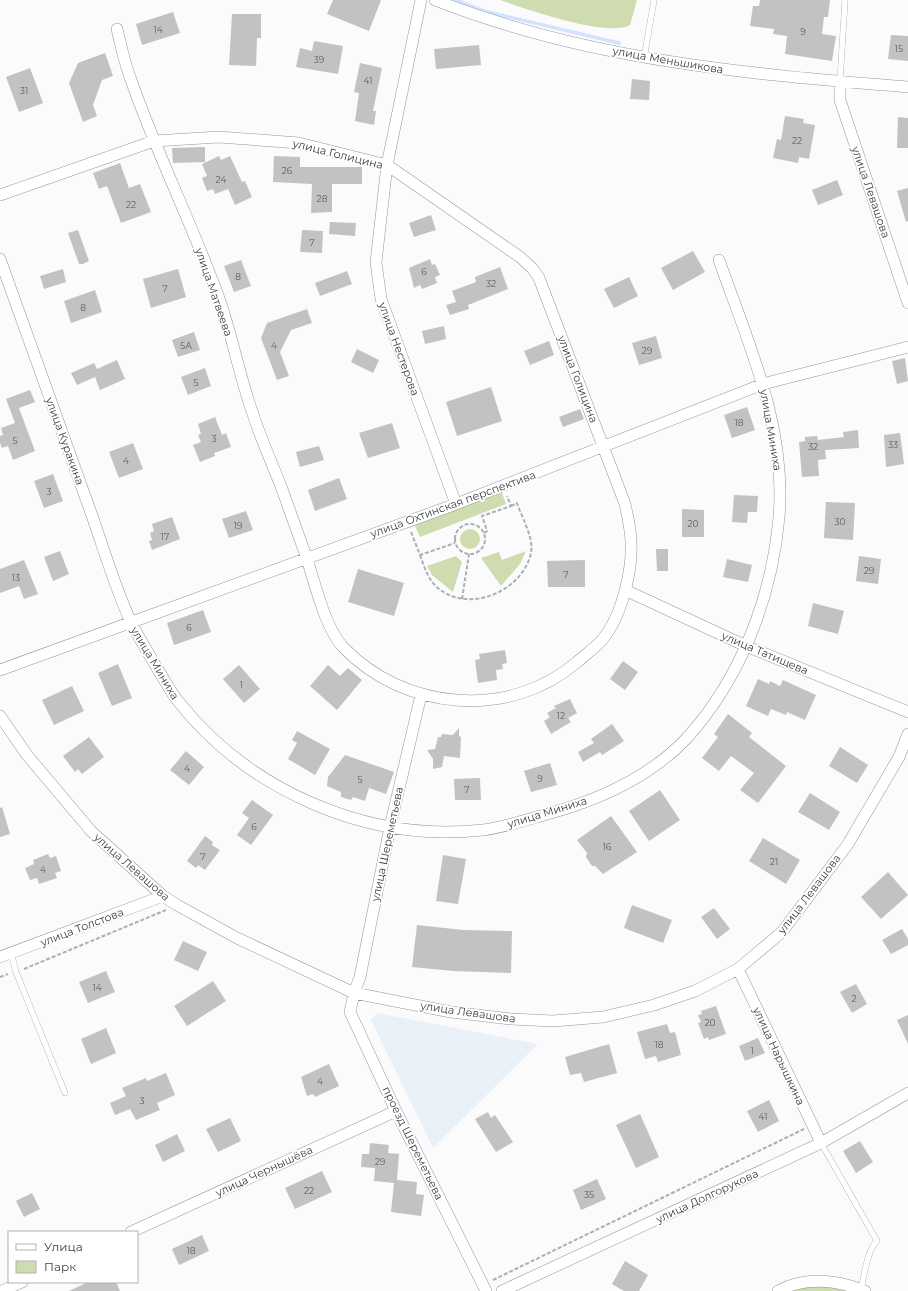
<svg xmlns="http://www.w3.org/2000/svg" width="908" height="1291" viewBox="0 0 908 1291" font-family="Montserrat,sans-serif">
  <rect width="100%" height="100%" fill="#fbfbfd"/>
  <!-- built -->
  <path fill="#eaf0f7" d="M378,1013L538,1044L433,1148L371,1020Z"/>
  <!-- green -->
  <path fill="#cedcaf" d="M500,0H637L630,25C607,38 526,9 500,0Z
    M499,490L502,493L506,504L420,537L415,526L417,520Z
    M460 539a10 10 0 1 1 20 0a10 10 0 1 1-20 0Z
    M526,551L520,564L501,586L481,558L499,552L502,560Z
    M456,556L462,562L453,592L432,575L427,566Z
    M805,1287H834L852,1291H792Z"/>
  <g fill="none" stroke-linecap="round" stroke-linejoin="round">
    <!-- stream -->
    <path stroke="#d1e3fe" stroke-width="3.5" d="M456,0L484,11L619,43"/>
  </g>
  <!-- building -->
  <path fill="#c3c1c2" d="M333,0H381L369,31L327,14Z
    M760,0H830L828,17H824L822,34L836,36L832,61L785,54L787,36L773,34L774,29L750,26L753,6H759Z
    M173,12L180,33L142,45L136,24Z
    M232,14H261V38H257L256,66L229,65Z
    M891,35L908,36V61L888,59Z
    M314,41L343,46L338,74L296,67L300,48L312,51Z
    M479,45L481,65L436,69L434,49Z
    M105,53L113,76L102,80L93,105L97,116L83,122L69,83L78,63Z
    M360,63L382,68L373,111H376L374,125L355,121L359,93L354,92Z
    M30,68L43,103L19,112L6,77Z
    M632,79L650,81L649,100L630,99Z
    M785,116L804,119L803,123L815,125L809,159L799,157L798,163L773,158L777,139L781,140Z
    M898,117L908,118V148H897Z
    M205,147V162L173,163L172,148Z
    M219,156L221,160L230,156L242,182L245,181L252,197L235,205L228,189L215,194L213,189L207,191L202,178L207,176L202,164Z
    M274,156L300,157V167H362V184H332V212L311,213L312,184L273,182Z
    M120,163L129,188L140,184L151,212L121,223L107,186L99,189L93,173Z
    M837,180L843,195L818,205L812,190Z
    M908,188V221L906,222L897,191Z
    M431,215L436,230L414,237L409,223Z
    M330,222L356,223L355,236L329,234Z
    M78,230L89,261L83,264H79L68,233Z
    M302,230L323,231L322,253L300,252Z
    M693,251L705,272L673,290L661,268Z
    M430,259L432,265L435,264L440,275L435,277L437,283L422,289L420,285L414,288L409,268Z
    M241,260L251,286L234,292L224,266Z
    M500,267L508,289L468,305L469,309L450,315L446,305L456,302L452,291L476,282L475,277Z
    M63,269L66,282L44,289L40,276Z
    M178,269L186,297L151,308L143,279Z
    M347,271L352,284L320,296L315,283Z
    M629,277L638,296L614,308L604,289Z
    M95,290L102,312L71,323L64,301Z
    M307,309L312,323L291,330L280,352L289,376L277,380L261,338L267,323Z
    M444,326L446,339L425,344L422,331Z
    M194,332L200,350L178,357L172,340Z
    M656,336L662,358L639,365L632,343Z
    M549,341L554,355L530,365L524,351Z
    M357,349L379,360L373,373L351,362Z
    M905,358L908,381L897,384L892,361Z
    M117,360L125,379L100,390L95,377L77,385L71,373L94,363L97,369Z
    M205,368L211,386L188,395L181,377Z
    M491,387L502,421L457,436L446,402Z
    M30,390L35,402L19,408L35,451L13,460L8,446L2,448L0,443V436L3,435L1,428L15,423L6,399Z
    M747,407L755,430L732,438L724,415Z
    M580,409L584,419L563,427L559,417Z
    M215,417L222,435L226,433L231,447L214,453L215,456L200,462L193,445L201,442L198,435L201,434L198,424Z
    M392,423L400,448L368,458L359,433Z
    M858,430L859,448L825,450L826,459L818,460L819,476L802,477L799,442L805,441V437L817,436L818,440L844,437L843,432Z
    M900,433L904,464L886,467L884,435Z
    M133,443L143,469L119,478L109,452Z
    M319,446L324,460L300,467L296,452Z
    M53,474L63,501L44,508L34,481Z
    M339,478L347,499L315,511L308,490Z
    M734,495L758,496L757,512H748L747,523L732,522Z
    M826,502L855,503L853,540L824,538Z
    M682,509L704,510V537H682Z
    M246,511L253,530L229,538L222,519Z
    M172,517L180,539L152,550L149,541L152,540L150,533L154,531L152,524Z
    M656,549H668V571H657Z
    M60,551L69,574L53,581L44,557Z
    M859,556L881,559L878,584L856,581Z
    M727,559L752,565L748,582L723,577Z
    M24,560L38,594L24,599L19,586L0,593V569Z
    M585,560V587H548L547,561Z
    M358,569L404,583L394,616L348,602Z
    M813,603L844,611L838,634L808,626Z
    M203,610L211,632L174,645L167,623Z
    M505,650L507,663L502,664L503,669L496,670L497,680L478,683L475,660L480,659L479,654Z
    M623,661L638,672L625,690L610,679Z
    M118,664L132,698L112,706L98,673Z
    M239,665L260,689L244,703L223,679Z
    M328,665L340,676L348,668L362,680L337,710L310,686Z
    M758,679L769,684L770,681L780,686L783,680L816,695L805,720L787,712L786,715L771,709L768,716L746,706Z
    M72,686L84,711L54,725L42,700Z
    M570,699L577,713L568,718L571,722L551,734L544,721L550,717L547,713L556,708L554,706Z
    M728,714L752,733L749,737L786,766L758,803L740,790L754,773L731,756L719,771L702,758L718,737L714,734Z
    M612,724L624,741L602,755L600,752L583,762L578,752L594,743L591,739Z
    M459,728V736L461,737L460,758L444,756L442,767L433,769V759L427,750L435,749L438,737H441L442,734L453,735Z
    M297,731L330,749L315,775L288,759L297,743L292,740Z
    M89,737L104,757L82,774L78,769L75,772L63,756Z
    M840,747L868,765L857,783L829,766Z
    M186,751L204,767L189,785L170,770Z
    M345,755L394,772L386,794L369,788L365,801L353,797L351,800L341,797V792L327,786L328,777Z
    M550,763L557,785L531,792L524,771Z
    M480,778L481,800H455L454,779Z
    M660,790L680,820L649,841L629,811Z
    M810,793L840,812L829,830L798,812Z
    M252,800L273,815L251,845L237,835L249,818L242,813Z
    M2,807L10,834L0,837V808Z
    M611,816L637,852L603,874L595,866H592L586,857L587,853L577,840Z
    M205,836L213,842L212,845L220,850L205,870L198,865L196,868L187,861Z
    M763,838L800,860L786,884L749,861Z
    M48,854L50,858L56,856L61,871L55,873L57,878L39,884L37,878L30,880L25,868L34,864L33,860Z
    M443,855L466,859L458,904L436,901Z
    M888,872L908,895L881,919L861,897Z
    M632,905L672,920L663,943L624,928Z
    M714,908L730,929L717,939L701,917Z
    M417,925L463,930L512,931L511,973L453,971L412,967Z
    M902,929L908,939V945L891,954L882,940Z
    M183,941L207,952L198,971L174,960Z
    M106,971L115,992L88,1003L79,982Z
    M213,981L226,1001L187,1026L174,1006Z
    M856,984L867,1004L852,1013L840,992Z
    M716,1006L726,1034L709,1040L708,1037L704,1039L698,1023L701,1022L698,1015L702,1014L701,1011Z
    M908,1015V1044L897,1020Z
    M667,1024L670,1033L675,1032L681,1055L658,1062L656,1056L645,1059L637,1032Z
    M106,1028L116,1053L91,1064L81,1039Z
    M758,1038L765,1053L745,1061L739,1046Z
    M609,1044L617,1073L584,1082L581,1073L570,1075L565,1057Z
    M329,1064L339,1086L315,1097L313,1094L307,1096L301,1077Z
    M166,1073L175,1095L157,1103L160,1110L136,1120L130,1109L115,1115L110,1103L126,1096L122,1088L146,1078L147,1081Z
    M769,1100L779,1121L758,1132L747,1111Z
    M488,1112L491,1118L495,1115L513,1142L496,1152L475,1119Z
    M640,1114L659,1157L636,1168L616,1125Z
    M230,1118L241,1141L218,1152L206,1129Z
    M177,1134L185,1151L163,1162L155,1145Z
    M860,1141L873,1162L856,1173L843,1151Z
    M370,1143L389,1145L388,1153L399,1154L397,1180L417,1182L416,1194L424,1195L421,1216L391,1212L394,1183L374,1181L375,1168L361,1167L362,1154H369Z
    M322,1171L332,1192L295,1209L285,1188Z
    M597,1179L606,1199L581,1210L573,1190Z
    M32,1193L40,1209L24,1217L16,1201Z
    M202,1235L209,1251L179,1265L172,1249Z
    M625,1261L648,1275L639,1291H624L612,1284Z
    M88,1282H116L120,1291H69Z"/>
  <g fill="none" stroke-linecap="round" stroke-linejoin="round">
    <defs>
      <path id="lane" d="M644,58L654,0
        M840,81L845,0
        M11,953L16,972L65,1093
        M821,1143L877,1241C867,1250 864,1277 861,1289"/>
      <path id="street" d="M421,0L387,165L376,262L381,299L456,504
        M435,0C587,60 747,74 908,87
        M840,81V100L908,303
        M0,195L154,141L219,137L299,143L387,165L520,257L532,268L539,278L625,504C627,513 629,522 630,531C635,563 623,615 602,640C595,648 585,655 577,662C510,720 404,711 343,647C325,628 315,583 306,556C298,534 290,511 282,489C273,465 262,442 254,417C240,379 233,339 220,301C193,225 156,153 130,77C124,61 121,45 117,29
        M0,259C30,342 60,426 90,510C103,546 114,585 130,620C138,637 148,652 157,668C164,679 170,691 178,701C249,791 368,843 483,830C506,827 529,819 551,813C601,799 651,776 687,738C741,678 772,597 779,517C787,428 748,342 719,260
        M625,590L746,646L908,712
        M0,670L456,504L763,384L908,347
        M421,695L390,827L360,977L354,993L350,1012L396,1111L486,1291
        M0,716L27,755L91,831L163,896L177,905L237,938L354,993L451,1012L511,1019L553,1021L603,1017L654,1005L695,991L738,969L782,932L848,844L899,757L908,734
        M0,957L163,896
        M738,969L821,1143
        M131,1232L396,1111
        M2,1291L22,1282
        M502,1291L821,1143L908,1093
        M778,1291C806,1276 837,1280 865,1291"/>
    </defs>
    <!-- lane casing -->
    <use href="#lane" stroke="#959697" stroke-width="6"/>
    <!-- street casing -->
    <use href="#street" stroke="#959697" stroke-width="12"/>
    <!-- path -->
    <path stroke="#aeafb0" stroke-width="2" stroke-dasharray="4 2" stroke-linecap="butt" d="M455 539a15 15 0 1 1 30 0a15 15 0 1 1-30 0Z
      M411,532L420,555L455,543
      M484,533L487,531L482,516L511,506L507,496
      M420,555C425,569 429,583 442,591C473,612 523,590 531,553C534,538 522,518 517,503L511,506
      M462,599L469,554
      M24,969L166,910
      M0,977L8,974
      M493,1280L804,1129"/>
    <!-- lane -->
    <use href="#lane" stroke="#fff" stroke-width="5.5"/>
    <!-- street -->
    <use href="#street" stroke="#fff" stroke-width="11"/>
  </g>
  <g text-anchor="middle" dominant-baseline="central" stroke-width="3.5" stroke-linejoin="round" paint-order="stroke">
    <!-- number labels -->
    <g font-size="9" fill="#5e5e5e">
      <text x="158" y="29">14</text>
      <text x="803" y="31">9</text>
      <text x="899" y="48">15</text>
      <text x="319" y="59">39</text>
      <text x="368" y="80">41</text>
      <text x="24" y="90">31</text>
      <text x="797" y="140">22</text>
      <text x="287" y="170">26</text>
      <text x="221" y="179">24</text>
      <text x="322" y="198">28</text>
      <text x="131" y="204">22</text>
      <text x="312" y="242">7</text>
      <text x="424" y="271">6</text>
      <text x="238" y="276">8</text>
      <text x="491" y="283">32</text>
      <text x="165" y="288">7</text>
      <text x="83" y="307">8</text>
      <text x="186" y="345">5А</text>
      <text x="274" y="345">4</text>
      <text x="647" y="350">29</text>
      <text x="196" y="382">5</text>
      <text x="739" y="422">18</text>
      <text x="214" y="438">3</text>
      <text x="15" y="440">5</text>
      <text x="893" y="444">33</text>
      <text x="813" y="446">32</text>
      <text x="126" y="460">4</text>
      <text x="49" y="491">3</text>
      <text x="840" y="521">30</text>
      <text x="693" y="523">20</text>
      <text x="238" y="525">19</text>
      <text x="165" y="536">17</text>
      <text x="869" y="570">29</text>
      <text x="566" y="574">7</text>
      <text x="16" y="577">13</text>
      <text x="189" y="627">6</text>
      <text x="241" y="684">1</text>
      <text x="561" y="715">12</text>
      <text x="187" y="768">4</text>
      <text x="540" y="778">9</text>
      <text x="360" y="779">5</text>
      <text x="467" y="789">7</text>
      <text x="254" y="826">6</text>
      <text x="607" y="846">16</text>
      <text x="203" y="856">7</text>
      <text x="774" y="861">21</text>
      <text x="43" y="869">4</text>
      <text x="97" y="987">14</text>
      <text x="854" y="998">2</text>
      <text x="710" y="1022">20</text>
      <text x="659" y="1044">18</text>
      <text x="752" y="1050">1</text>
      <text x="320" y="1081">4</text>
      <text x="142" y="1100">3</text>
      <text x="763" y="1116">41</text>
      <text x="380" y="1161">29</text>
      <text x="309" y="1190">22</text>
      <text x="589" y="1194">35</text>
      <text x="191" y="1250">18</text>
    </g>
    <!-- street labels -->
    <g font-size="11" fill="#3c3d3d" stroke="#fff">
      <text transform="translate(668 60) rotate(10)">улица Меньшикова</text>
      <text transform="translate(338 154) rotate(14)">улица Голицина</text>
      <text transform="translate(871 192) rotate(71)">улица Левашова</text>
      <text transform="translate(214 292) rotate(71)">улица Матвеева</text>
      <text transform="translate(399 349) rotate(70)">улица Нестерова</text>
      <text transform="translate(578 379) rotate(69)">улица Голицина</text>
      <text transform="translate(771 430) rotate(80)">улица Миниха</text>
      <text transform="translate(65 441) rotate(70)">улица Куракина</text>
      <text transform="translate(453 504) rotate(-20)">улица Охтинская перспектива</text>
      <text transform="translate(765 653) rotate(23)">улица Татищева</text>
      <text transform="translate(155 663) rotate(59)">улица Миниха</text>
      <text transform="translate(547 812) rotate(-17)">улица Миниха</text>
      <text transform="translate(387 844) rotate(-78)">улица Шереметьева</text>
      <text transform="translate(132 867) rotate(41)">улица Левашова</text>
      <text transform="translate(809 894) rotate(-53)">улица Левашова</text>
      <text transform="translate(82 927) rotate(-21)">улица Толстова</text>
      <text transform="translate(468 1012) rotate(8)">улица Левашова</text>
      <text transform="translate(779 1056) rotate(65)">улица Нарышкина</text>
      <text transform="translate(413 1143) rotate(64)">проезд Шереметьева</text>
      <text transform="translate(264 1171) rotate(-25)">улица Чернышёва</text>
      <text transform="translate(707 1196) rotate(-25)">улица Долгорукова</text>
    </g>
  </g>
  <!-- legend -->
  <rect x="8" y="1231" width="130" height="52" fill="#ffffff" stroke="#b1b1b1"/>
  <rect x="16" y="1244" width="20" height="6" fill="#ffffff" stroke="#b1b1b1"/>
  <text x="44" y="1251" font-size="12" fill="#3c3d3d">Улица</text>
  <rect x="16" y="1261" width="20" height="12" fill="#cedcaf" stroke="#b1b1b1"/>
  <text x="44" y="1271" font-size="12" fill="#3c3d3d">Парк</text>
</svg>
